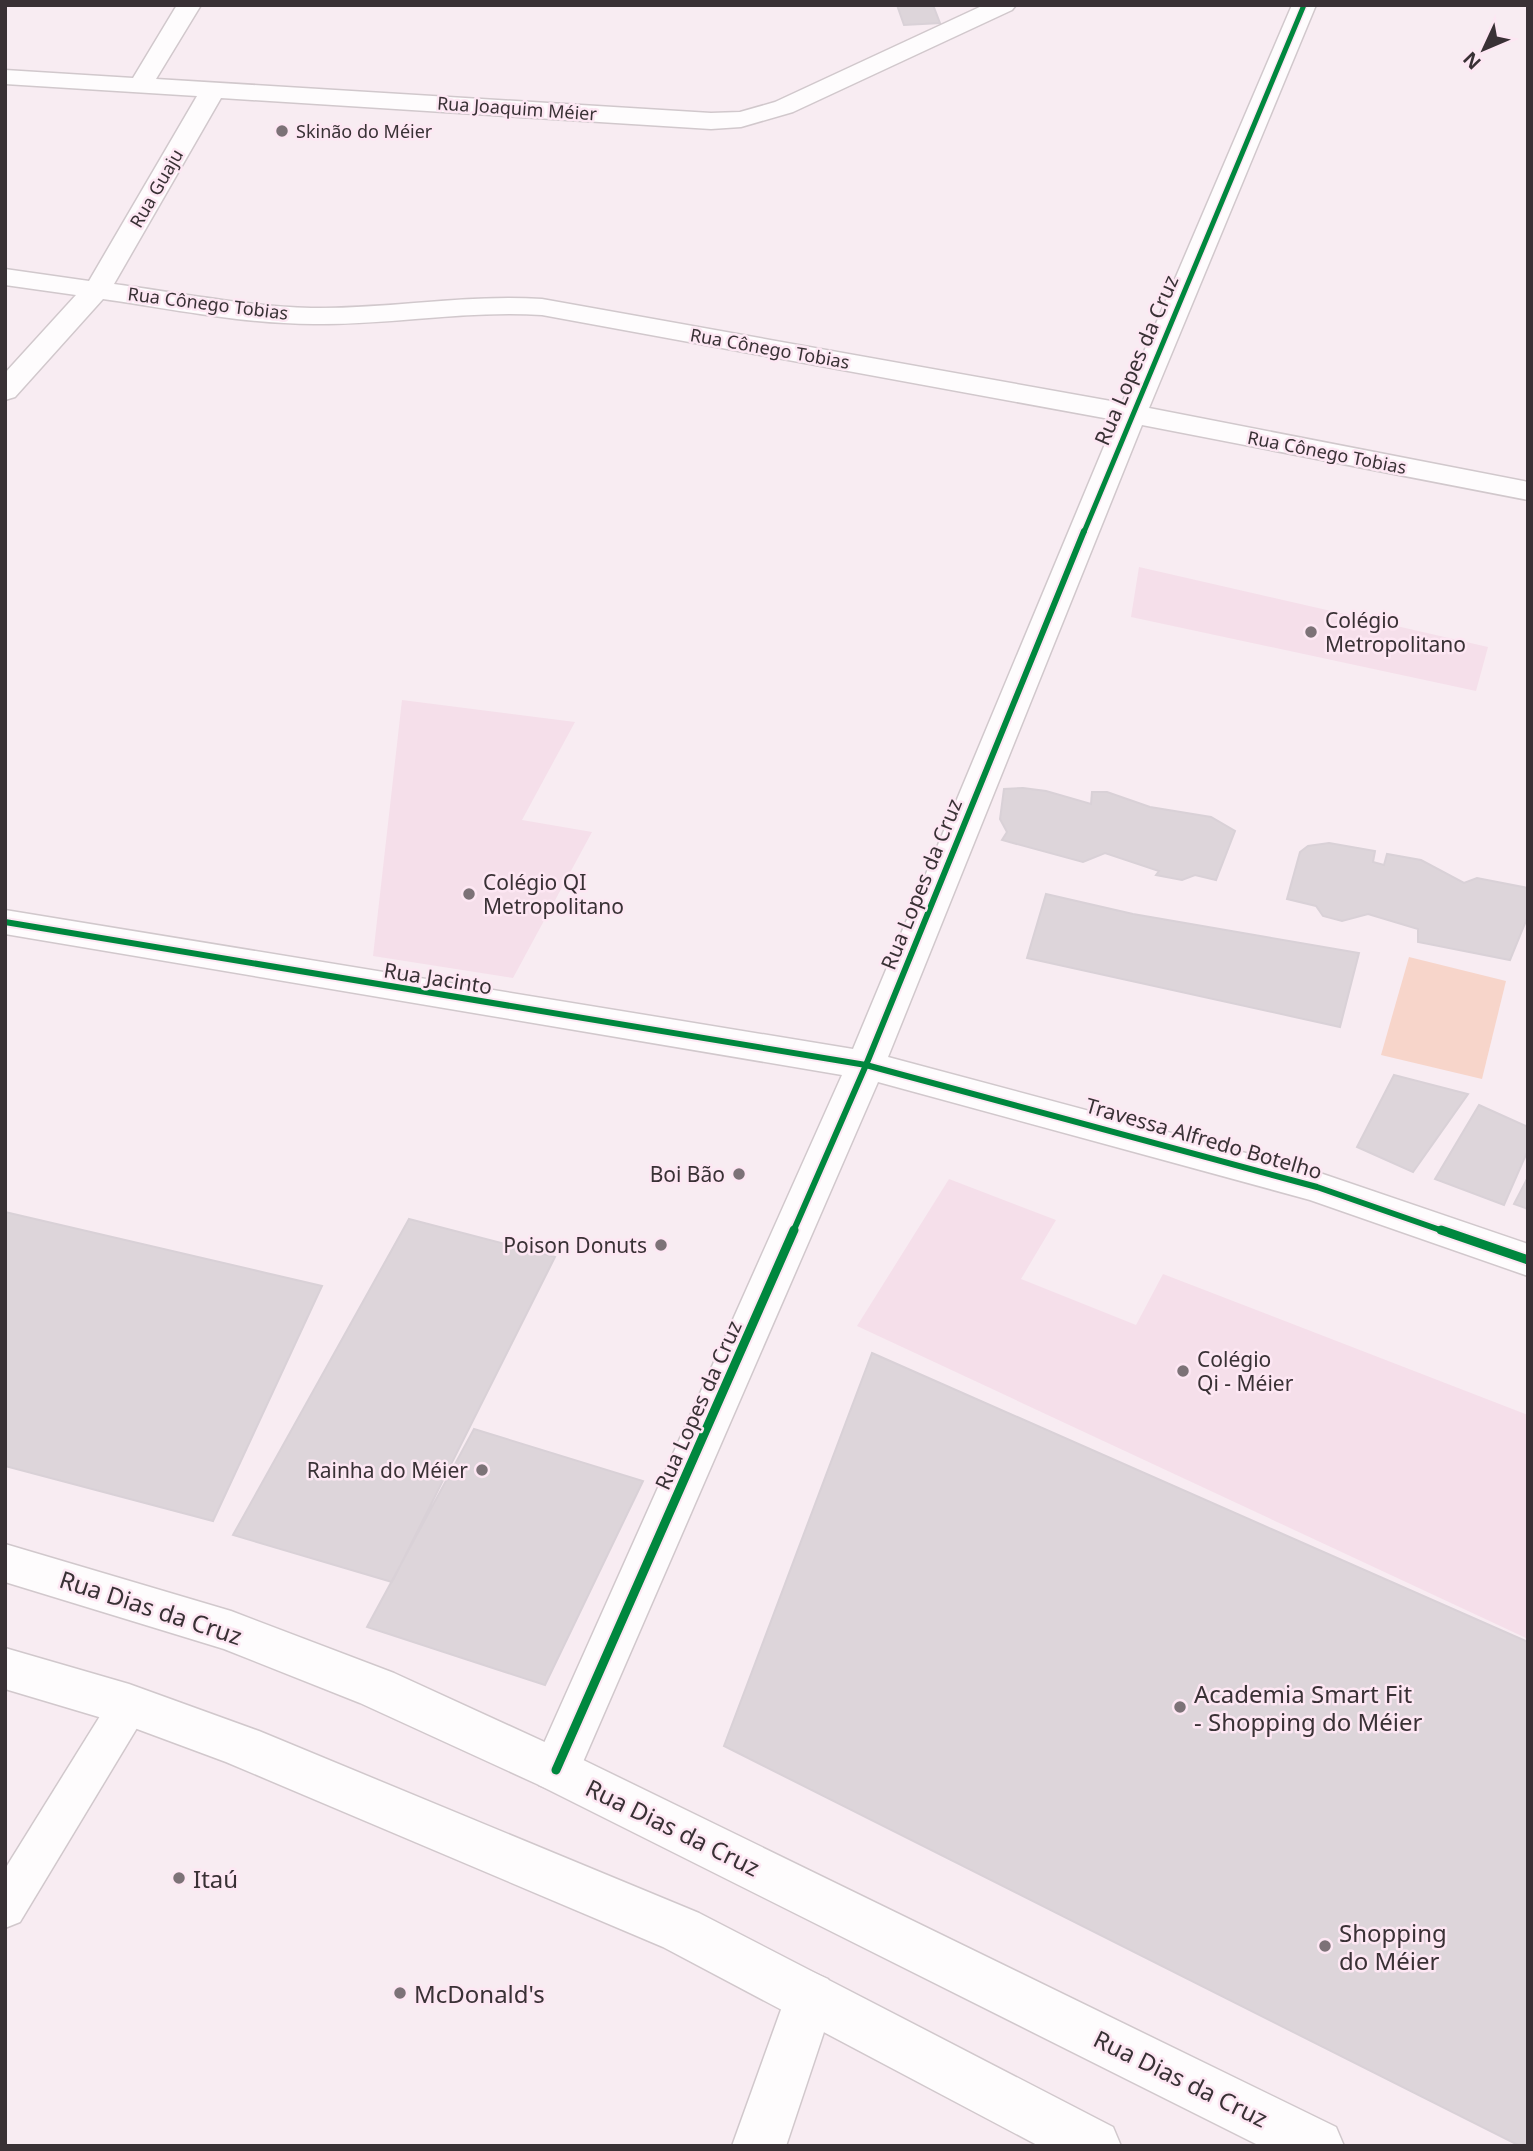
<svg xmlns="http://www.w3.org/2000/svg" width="1533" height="2151" viewBox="0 0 1533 2151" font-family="'Noto Sans',sans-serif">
  <rect width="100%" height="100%" fill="#f8ecf2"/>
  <!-- built -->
  <path fill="#f5dfea" d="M1139,567L1488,647L1476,691L1131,617Z
    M402,700L575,722L522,820L592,832L513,978L373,956Z
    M949,1179L1056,1220L1021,1279L1136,1325L1163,1274L1528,1415V1639L857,1326Z"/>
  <!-- green -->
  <path fill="#f7d5ca" d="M1409,957L1506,981L1482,1079L1381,1055Z"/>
  <!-- building -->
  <path fill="#ddd5da" stroke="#d9d1d7" stroke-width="2" d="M897,5H933L940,23L904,25Z
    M1023,788L1046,791L1091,804L1092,792H1107L1150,807L1211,817L1235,831L1216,880L1195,875L1182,880L1156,875L1159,871L1105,853L1083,862L1002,840L1007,832L1000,819L1004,789Z
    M1329,843L1375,851L1373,862L1384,865L1387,854L1421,860L1464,883L1477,878L1528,888V916L1510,960L1418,942V929L1368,914L1342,921L1323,916L1316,906L1287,899L1300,852L1308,846Z
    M1046,894L1133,914L1359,953L1340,1027L1027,958Z
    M1394,1075L1468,1094L1413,1172L1357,1147Z
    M1479,1105L1528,1127V1150L1504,1205L1435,1179Z
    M1528,1177V1209L1514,1204Z
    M5,1212L322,1286L213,1521L5,1466Z
    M409,1219L555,1257L392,1582L233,1535Z
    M872,1353L1528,1642V2146H1520L724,1746Z
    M474,1429L643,1481L545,1685L367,1627Z"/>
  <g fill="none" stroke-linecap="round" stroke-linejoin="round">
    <defs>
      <path id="service" d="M129,1687L143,1692L149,1705L143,1718L20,1922L5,1928V1869L115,1692Z"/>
      <path id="minor" d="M177,5H201L156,79L711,113L740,112L775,102L984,5H1016L1012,10L793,112L741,127L711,129L221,98L114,284C179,293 245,306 311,308C389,309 465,294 542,299L1122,403L1292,5H1316L1149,408L1528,482V500L1142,425L888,1057L1317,1172L1528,1244V1276L1310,1200L878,1082L573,1785L556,1792L539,1785L532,1770L842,1075L5,934V910L853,1049L1115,420L542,315C466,310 390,325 314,324C243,324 173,309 103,299L15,397L5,400V373L76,295L5,285V269L89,281L197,96L5,84V70L133,78Z
        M810,1971L828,1979L836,1996L786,2146H732L792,1979Z"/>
      <path id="tertiary" d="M5,1544L231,1611L394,1673L573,1755L1336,2127L1344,2146H1260L539,1785L360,1703L224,1649L5,1582Z
        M5,1648L129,1684L259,1731L699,1913L1113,2127L1121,2146H1039L663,1947L226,1762L129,1726L5,1689Z"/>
    </defs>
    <!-- service casing -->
    <use href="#service" stroke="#d1c8cc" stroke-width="3"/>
    <!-- minor casing -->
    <use href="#minor" stroke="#d1c8cc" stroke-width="3"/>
    <!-- tertiary casing -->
    <use href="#tertiary" stroke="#d1c8cc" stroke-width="3"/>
    <!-- service -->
    <use href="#service" fill="#fefcfd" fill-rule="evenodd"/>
    <!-- minor -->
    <use href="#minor" fill="#fefcfd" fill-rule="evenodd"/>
    <!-- tertiary -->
    <use href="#tertiary" fill="#fefcfd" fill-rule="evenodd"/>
    <defs>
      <path id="cycleway-far2" d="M1084,532L1304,5"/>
      <path id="cycleway-far1" d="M5,922L866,1065L1317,1187L1446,1232
        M793,1232L866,1065L1084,531"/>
      <path id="cycleway" d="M1441,1230L1528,1260
        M556,1770L794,1230"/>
    </defs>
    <!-- cycleway-far2 casing -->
    <use href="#cycleway-far2" stroke="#fde7f3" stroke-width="8"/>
    <!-- cycleway-far1 casing -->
    <use href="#cycleway-far1" stroke="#fde7f3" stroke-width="10"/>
    <!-- cycleway casing -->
    <use href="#cycleway" stroke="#fde7f3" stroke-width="13"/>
    <!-- cycleway-far2 -->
    <use href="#cycleway-far2" stroke="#00873e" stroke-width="5"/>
    <!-- cycleway-far1 -->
    <use href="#cycleway-far1" stroke="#00873e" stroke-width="6"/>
    <!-- cycleway -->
    <use href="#cycleway" stroke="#00873e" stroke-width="9"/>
  </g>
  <!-- markers -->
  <g fill="#7c7277" stroke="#fde7f3" stroke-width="2.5">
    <circle cx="282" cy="131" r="7"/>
    <circle cx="1311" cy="632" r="7"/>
    <circle cx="469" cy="894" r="7"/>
    <circle cx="739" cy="1174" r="7"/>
    <circle cx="661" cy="1245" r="7"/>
    <circle cx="1183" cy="1371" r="7"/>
    <circle cx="482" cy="1470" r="7"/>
    <circle cx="1180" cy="1707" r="7"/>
    <circle cx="179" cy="1878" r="7"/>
    <circle cx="1325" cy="1946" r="7"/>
    <circle cx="400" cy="1993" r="7"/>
  </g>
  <g text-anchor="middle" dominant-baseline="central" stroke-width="5" stroke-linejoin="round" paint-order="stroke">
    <!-- far-street labels -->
    <g font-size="18" fill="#393135" stroke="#fde7f3">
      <text transform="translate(517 108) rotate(4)">Rua Joaquim Méier</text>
      <text transform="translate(156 188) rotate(-60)">Rua Guaju</text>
      <text transform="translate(208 303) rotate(7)">Rua Cônego Tobias</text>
      <text transform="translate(770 348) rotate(10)">Rua Cônego Tobias</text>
      <text transform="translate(1327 452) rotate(11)">Rua Cônego Tobias</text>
    </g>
    <!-- far-poi labels -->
    <g font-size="18" fill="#393135" stroke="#fde7f3" text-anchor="start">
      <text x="296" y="131">Skinão do Méier</text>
    </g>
    <!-- street labels -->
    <g font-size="21" fill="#393135" stroke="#fde7f3">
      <text transform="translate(1136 360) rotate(-67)">Rua Lopes da Cruz</text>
      <text transform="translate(921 884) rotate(-68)">Rua Lopes da Cruz</text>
      <text transform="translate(438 978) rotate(9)">Rua Jacinto</text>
      <text transform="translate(1204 1138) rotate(16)">Travessa Alfredo Botelho</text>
      <text transform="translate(698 1405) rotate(-66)">Rua Lopes da Cruz</text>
    </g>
    <!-- poi labels -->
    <g font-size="21" fill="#393135" stroke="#fde7f3" text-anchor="start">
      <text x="1325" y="620">Colégio<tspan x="1325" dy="24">Metropolitano</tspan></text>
      <text x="483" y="882">Colégio QI<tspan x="483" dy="24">Metropolitano</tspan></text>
      <text x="725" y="1174" text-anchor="end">Boi Bão</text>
      <text x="647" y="1245" text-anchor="end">Poison Donuts</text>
      <text x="1197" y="1359">Colégio<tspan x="1197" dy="24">Qi - Méier</tspan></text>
      <text x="468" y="1470" text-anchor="end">Rainha do Méier</text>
    </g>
    <!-- near-street labels -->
    <g font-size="24" fill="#393135" stroke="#fde7f3">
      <text transform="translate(151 1607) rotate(18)">Rua Dias da Cruz</text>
      <text transform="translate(673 1827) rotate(26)">Rua Dias da Cruz</text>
      <text transform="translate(1181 2078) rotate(26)">Rua Dias da Cruz</text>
    </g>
    <!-- near-poi labels -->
    <g font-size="24" fill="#393135" stroke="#fde7f3" text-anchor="start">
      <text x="1194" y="1693">Academia Smart Fit<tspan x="1194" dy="28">- Shopping do Méier</tspan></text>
      <text x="193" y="1878">Itaú</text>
      <text x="1339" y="1932">Shopping<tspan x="1339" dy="28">do Méier</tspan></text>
      <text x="414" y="1993">McDonald's</text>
    </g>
  </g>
  <!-- border -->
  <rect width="1533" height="2151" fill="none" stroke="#393135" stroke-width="14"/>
  <!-- north arrow -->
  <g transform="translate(1484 49) rotate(226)" stroke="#fde7f3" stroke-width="5" paint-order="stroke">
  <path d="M0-5L12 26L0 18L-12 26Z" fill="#393135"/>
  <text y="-10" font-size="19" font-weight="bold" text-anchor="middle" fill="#393135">N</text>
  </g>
</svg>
